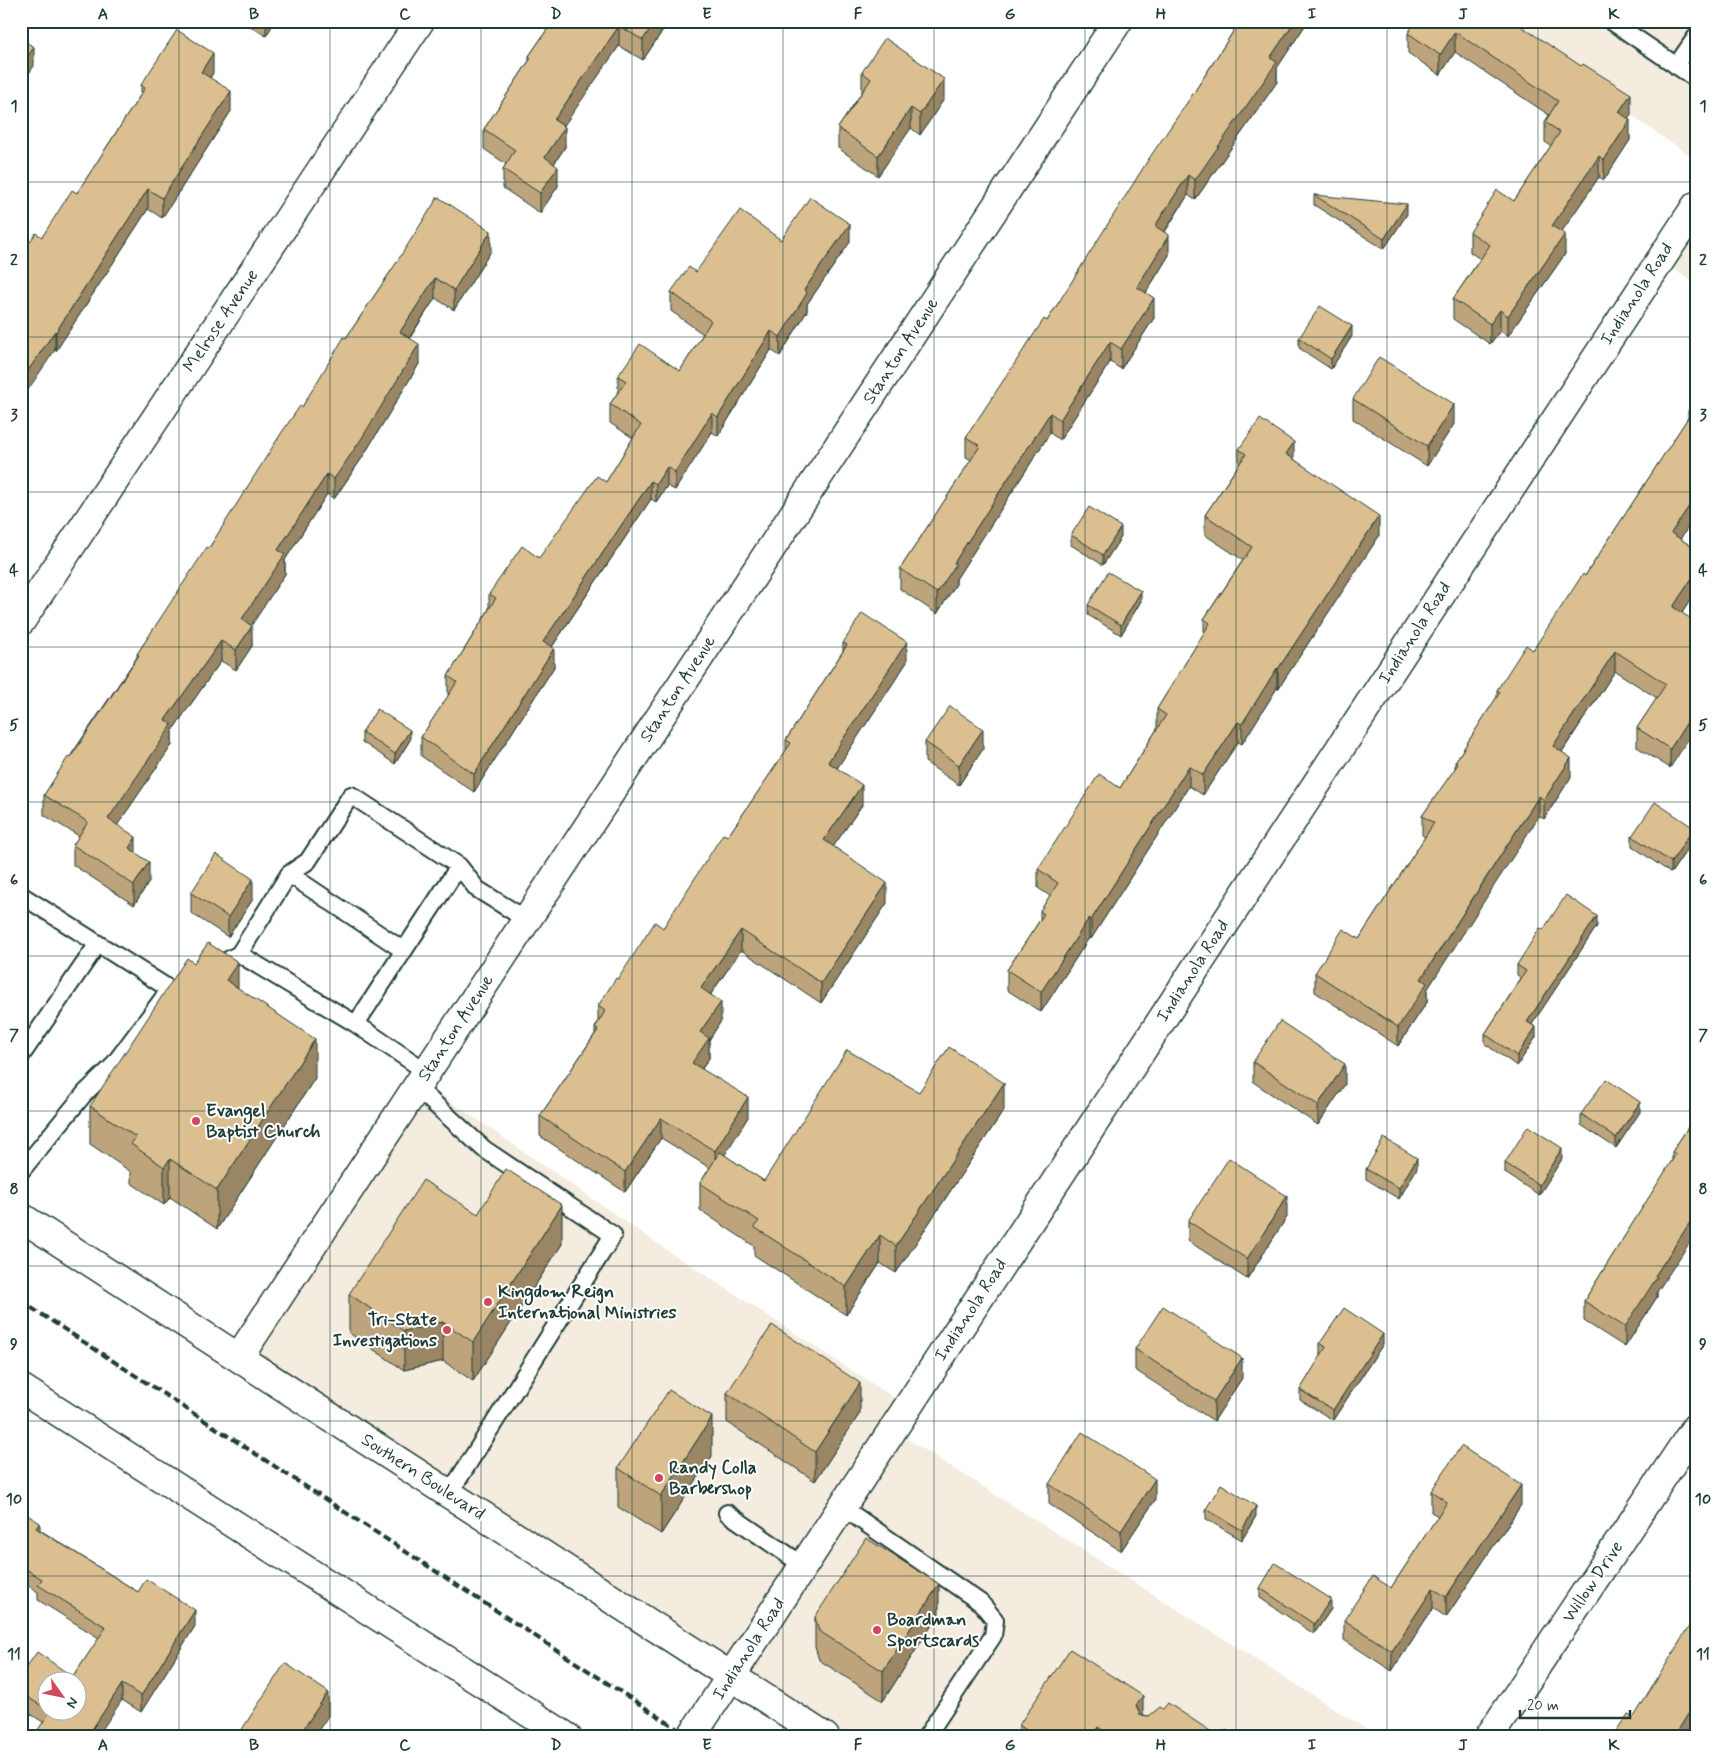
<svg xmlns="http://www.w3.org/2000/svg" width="1717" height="1758" viewBox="0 0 1717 1758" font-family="Mynerve,sans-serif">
  <rect width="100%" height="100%" fill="#fff"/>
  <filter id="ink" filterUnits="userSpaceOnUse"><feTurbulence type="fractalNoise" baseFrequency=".02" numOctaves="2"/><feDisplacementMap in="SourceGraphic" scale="10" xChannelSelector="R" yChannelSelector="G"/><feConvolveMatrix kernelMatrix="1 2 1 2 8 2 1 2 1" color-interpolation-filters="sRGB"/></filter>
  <g filter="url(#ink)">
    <!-- built -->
    <path fill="#f4ecde" d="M1521,21H1696V160L1513,34Z
      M1696,206V284L1659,260Z
      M421,1081L667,1250L908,1407L893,1430L1379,1737H825L239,1357Z"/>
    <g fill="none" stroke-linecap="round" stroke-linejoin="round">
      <defs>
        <path id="lane" d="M1611,21L1696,79
          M1676,66L1696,37
          M289,874L403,950
          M21,895L171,990
          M239,954L356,1024
          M213,968L239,954L289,874L308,861L351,795L459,866L477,889L527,920
          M21,1056L97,945
          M427,1072L356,1024L459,866
          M416,1087L484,1149L613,1235L449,1494
          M21,1171L85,1093L111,1068L164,997
          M842,1507L981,1603L995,1620L993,1636L926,1737
          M727,1513L804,1566"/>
        <path id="street" d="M21,621L420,21
          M239,1357L1118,21
          M1489,1737L1696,1427"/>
        <path id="secondary" d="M21,1217L825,1737
          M21,1388L567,1737
          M691,1737L1696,206"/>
      </defs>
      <!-- lane casing -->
      <use href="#lane" stroke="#1f3d34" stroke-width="20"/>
      <!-- street casing -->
      <use href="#street" stroke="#1f3d34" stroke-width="31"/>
      <!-- secondary casing -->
      <use href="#secondary" stroke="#1f3d34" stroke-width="31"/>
      <!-- lane -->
      <use href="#lane" stroke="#fff" stroke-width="16"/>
      <!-- street -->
      <use href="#street" stroke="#fff" stroke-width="28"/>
      <!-- secondary -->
      <use href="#secondary" stroke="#fff" stroke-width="28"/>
      <!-- rail -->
      <path stroke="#1f3d34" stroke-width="4" stroke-dasharray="8 4" stroke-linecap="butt" d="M21,1301L690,1737"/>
    </g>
    <!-- wall -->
    <path fill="#bda47c" stroke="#1f3d34" d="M242,21H275L266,36Z
      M553,21H669L643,60L619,46L563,126L565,147L554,164L558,186L540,213L503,188V169L506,164L484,149V129L529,61V56Z
      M1240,21H1308L1277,68V82L1195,200L1188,195L1165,232L1169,255L1146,293L1154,318L1121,369L1110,362L1060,440L1050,433L956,579V584L937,614L900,589V569L971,460L966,457V437L1047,321Z
      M1513,21L1631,114L1628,118L1630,140L1604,180L1599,177L1561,232L1565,254L1508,336L1500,331L1490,344L1453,319V299L1480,259L1470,252V232L1514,201L1551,146L1545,142V122L1549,115L1455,52L1440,75L1408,53V33Z
      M862,72L944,99L920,135L911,128L878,176L838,148V128L862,92Z
      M213,73L210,78L231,111L162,218L148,209L56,351L55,350L42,237L77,193L141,94V85Z
      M1314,195L1407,214L1384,249L1314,205Z
      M781,240L850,242L807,304V311L780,356L771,350L718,436L712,432L675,490L667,486L656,502L651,499L552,647L554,667L474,792L421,756V737L449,695H448V676L489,609V594L539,558L606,482L633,438L610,423V404L618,392V376L680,371L703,334L671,311V292L696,272Z
      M491,251L454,310L435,298L410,338L419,364L362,458L334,499L327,494L285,560V574L251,625L252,646L236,670L221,661L172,731V745L117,825L136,853L149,882L134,905L73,865V845L79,836L44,815V795L137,657V654L209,548L302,407L346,338L393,268Z
      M1352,336L1331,369L1299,348V338Z
      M1353,399L1454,424L1427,466L1353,419Z
      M1696,400V515L1680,539L1696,549V591L1682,613L1670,768L1637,747V728L1657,698L1615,671L1562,752L1571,777L1544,819L1539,816L1471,920L1427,990V1002L1398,1046L1315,992V973L1359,939L1425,837L1422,835V816L1455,769V762L1497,697V690L1533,650L1585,576L1688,418V411Z
      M1239,449L1294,459L1379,536L1278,689L1277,688L1242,744L1238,742L1203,795L1189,786L1091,939L1089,938L1041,1012L1007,990V970L1040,920V911L1050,896L1038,888V869L1120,788L1157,729V709L1204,633V619L1243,560L1205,535V515L1239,464Z
      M1071,535L1121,537L1103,565L1071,545Z
      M1141,601L1121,635L1088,615V605Z
      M843,643L907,662L837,768L862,805L833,847L887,903L821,1003L741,950L711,994L721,1021L709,1040V1058L702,1069L748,1117L724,1155L764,1181L919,1092L1004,1110L896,1273L880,1263L846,1315L754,1255V1246L700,1210V1183L710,1168L661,1138L625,1192L540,1136V1116L595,1034V1028L598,1022V1006L618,979L663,928L728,836L786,751V740L843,651Z
      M362,732L410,740L395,764L362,742Z
      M925,742L983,749L959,785L925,762Z
      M1632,836L1694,839L1671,873L1632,846Z
      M191,893L253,899L228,937L191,913Z
      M1597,926L1532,1024L1536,1037L1517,1066L1485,1044V1034L1521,978L1517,975V965L1543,930Z
      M238,989L315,1078L217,1229L170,1197L164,1205L131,1183V1172L90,1144V1106Z
      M1253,1062L1345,1084L1318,1125L1253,1082Z
      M1640,1112L1616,1148L1581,1125V1114Z
      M1696,1115L1657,1292V1297L1625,1347L1584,1321V1301L1672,1161V1152Z
      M1562,1159L1539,1195L1505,1173V1163Z
      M1417,1168L1399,1199L1366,1179V1169Z
      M478,1214L562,1244L473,1381L443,1361L404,1370L349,1333V1294Z
      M1287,1217L1247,1279L1188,1241V1221Z
      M1320,1343L1383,1344L1333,1420L1300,1400V1390L1322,1355L1320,1354Z
      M1135,1349L1242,1378L1214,1421L1135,1370Z
      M727,1393L860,1413L815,1481L727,1422Z
      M712,1456L661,1534L618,1507V1468Z
      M1049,1484L1155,1500L1121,1551L1049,1504Z
      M1431,1491L1521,1505L1446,1617L1433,1608L1392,1671L1344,1640V1620L1391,1588L1438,1516L1431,1512Z
      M1206,1509L1256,1516L1242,1540L1206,1519Z
      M21,1511L40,1530L138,1592L195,1626L141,1712L122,1700L43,1722L21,1708V1675L73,1677L99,1638L38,1600V1592L21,1581Z
      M1260,1588L1331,1609L1314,1634L1260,1598Z
      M939,1614L883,1701L819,1660L815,1647V1617Z
      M1163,1709L1219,1737H1019V1725L1143,1715L1149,1716Z"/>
    <!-- shaded-wall -->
    <path fill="#9a8665" stroke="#1f3d34" d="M266,21H275L266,36Z
      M655,21H669L643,60V40Z
      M1295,21H1308L1277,68V82L1195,200V180L1270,58Z
      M619,26V46L554,140V120Z
      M1455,32V52L1440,75V55Z
      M34,47V66L21,85V66Z
      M213,53V73L201,91V72Z
      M944,79V99L920,135V114Z
      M231,91V111L162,218V198Z
      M1631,94V114L1619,132V112Z
      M911,108V128L878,176V156Z
      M1630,120V140L1604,180V160Z
      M565,127V147L545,177V157Z
      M1599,156V177L1552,246V226Z
      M558,167V186L540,213V193Z
      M1188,175V195L1155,246V226Z
      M148,189V209L56,351V332Z
      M1407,204V214L1384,249V239Z
      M850,224V242L807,304V311L780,356V337L804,290Z
      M491,231V251L454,310V290Z
      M1565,234V254L1508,336V316Z
      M1169,235V255L1137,307V287Z
      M435,278V298L400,352V332Z
      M1154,298V318L1121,369V349Z
      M1500,310V331L1490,344V324Z
      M1352,326V336L1331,369V359Z
      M55,331V350L21,400V381Z
      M771,331V350L718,436V417Z
      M1110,342V362L1060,440V420Z
      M419,344V364L362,458L334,499V479Z
      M1454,404V424L1427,466V446Z
      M712,413V432L675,490V472Z
      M1050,413V433L956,579V584L937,614V593L954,563Z
      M1294,442V461L1286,454Z
      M667,467V486L656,502V484Z
      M327,474V494L285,560V574L242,640V619L278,550Z
      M651,481V499L543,660V642Z
      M1696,496V515L1671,553V533Z
      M1379,516V536L1278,689V669Z
      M1121,527V537L1103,565V555Z
      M1696,572V591L1673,627V607Z
      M1141,591V601L1121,635V625Z
      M252,626V646L236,670V650Z
      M221,641V661L172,731V745L108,839V819L165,720Z
      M907,642V662L828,782V762Z
      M554,648V667L474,792V774Z
      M1615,651V671L1553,765V746Z
      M1277,668V688L1242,744V724Z
      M1696,708V727L1670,768V749Z
      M1238,722V742L1203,795V775Z
      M983,729V749L959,785V765Z
      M410,730V740L395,764V754Z
      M1571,758V777L1544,819V800Z
      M1189,766V786L1091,939V920Z
      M862,785V805L824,860V840Z
      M1539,796V816L1427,990V1002L1398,1046V1027L1421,979Z
      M1694,828V839L1671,873V862Z
      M136,837V857L129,848Z
      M149,862V882L134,905V885Z
      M253,879V899L228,937V917Z
      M887,883V903L821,1003V983Z
      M1597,916V926L1527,1032V1022Z
      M1089,918V938L1041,1012V992Z
      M741,930V950L701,1008V988Z
      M238,962V1001L226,980Z
      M721,1002V1021L709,1040V1058L692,1083V1063L700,1032Z
      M1536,1027V1037L1517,1066V1056Z
      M315,1039V1078L217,1229V1190Z
      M1345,1064V1084L1318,1125V1105Z
      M1004,1083V1110L896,1273V1246Z
      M748,1097V1117L715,1171V1151Z
      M1640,1102V1112L1616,1148V1138Z
      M661,1118V1138L625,1192V1172Z
      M1562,1148V1159L1539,1195V1185Z
      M1417,1158V1168L1399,1199V1188Z
      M170,1159V1197L164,1205V1167Z
      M1287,1196V1217L1247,1279V1259Z
      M562,1205V1244L473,1381V1342Z
      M1696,1213V1233L1657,1292V1297L1625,1347V1327L1655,1276Z
      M880,1235V1263L846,1315V1287Z
      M443,1322V1361L404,1370V1331Z
      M1383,1334V1344L1333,1420V1410Z
      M1242,1358V1378L1214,1421V1401Z
      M860,1383V1413L815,1481V1452Z
      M712,1417V1456L661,1534V1496Z
      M1155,1479V1500L1121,1551V1531Z
      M1521,1485V1505L1446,1617V1597Z
      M1256,1506V1516L1242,1540V1530Z
      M40,1523V1538L36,1528Z
      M939,1584V1614L883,1701V1671Z
      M1433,1588V1608L1392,1671V1651Z
      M1331,1599V1609L1314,1634V1624Z
      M195,1610V1626L141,1712V1696Z
      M122,1684V1700L97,1737H87Z
      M328,1692V1716L314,1737H298Z
      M1143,1696V1726L1136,1705Z
      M1696,1701V1720L1685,1737H1674Z
      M1098,1727V1737H1092Z"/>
    <!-- building -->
    <path fill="#dcbf90" stroke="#1f3d34" d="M553,21H655L643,40L619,26L554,120L565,127L545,157L558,167L540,193L503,169L515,150L484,129L531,58L529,56Z
      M1240,21H1295L1270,58L1277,62L1195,180L1188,175L1155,226L1169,235L1137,287L1154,298L1121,349L1110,342L1060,420L1050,413L954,563L956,564L937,593L900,569L980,446L966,437L1044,319L1047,321L1150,157L1193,94Z
      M1416,21H1513L1581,66L1583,64L1631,94L1619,112L1630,120L1604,160L1599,156L1552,226L1565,234L1508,316L1500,310L1490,324L1453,299L1490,245L1470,232L1497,190L1514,201L1560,132L1545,122L1558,101L1455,32L1440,55L1408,33Z
      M177,30L213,53L201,72L231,91L162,198L148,189L56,332L55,331L21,381V255L36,233L42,237L72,190L77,193L145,88L141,85Z
      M885,38L944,79L920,114L911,108L878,156L838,128L871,79L862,72Z
      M21,39L34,47L21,66Z
      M1314,195L1407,204L1384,239Z
      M438,197L491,231L454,290L435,278L400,332L419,344L362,438L334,479L327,474L278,550L285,554L242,619L252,626L236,650L221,641L165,720L172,725L108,819L136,837L129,848L149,862L134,885L73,845L88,822L44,795L68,757L70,758L139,655L137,654L207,547L209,548L282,432L300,406L302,407L344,337L346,338L393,268Z
      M810,197L850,224L804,290L807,293L780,337L771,331L718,417L712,413L675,472L667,467L656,484L651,481L543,642L554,648L474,774L421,737L457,682L448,676L496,598L489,594L522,546L539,558L597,476L606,482L641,425L610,404L626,381L618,376L640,344L680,371L711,321L671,292L689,267L696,272L740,210L781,240Z
      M1320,306L1352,326L1331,359L1299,338Z
      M1379,357L1454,404L1427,446L1353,399Z
      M1696,400V496L1671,533L1696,549V572L1673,607L1696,622V708L1670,749L1637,728L1666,684L1615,651L1553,746L1571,758L1544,800L1539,796L1471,901L1421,979L1427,983L1398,1027L1315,973L1343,929L1359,939L1434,823L1422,816L1458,764L1455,762L1500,692L1497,690L1526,645L1533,650L1583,574L1585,576L1691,413L1688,411Z
      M1260,419L1294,442L1286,454L1379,516L1278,669L1277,668L1242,724L1238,722L1203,775L1189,766L1091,920L1089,918L1041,992L1007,970L1044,914L1040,911L1058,883L1038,869L1099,774L1120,788L1166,715L1157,709L1210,623L1204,619L1252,547L1205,515L1246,454L1239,449Z
      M1089,507L1121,527L1103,555L1071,535Z
      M1108,572L1141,591L1121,625L1088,605Z
      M862,613L907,642L828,762L862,785L824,840L887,883L821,983L741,930L701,988L721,1002L700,1032L709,1038L692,1063L748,1097L715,1151L661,1118L625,1172L540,1116L598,1030L595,1028L605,1011L598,1006L616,978L618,979L655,922L663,928L723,834L728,836L791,743L786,740L847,645L843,643Z
      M950,706L983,729L959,765L925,742Z
      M377,709L410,730L395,754L362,732Z
      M1655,802L1694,828L1671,862L1632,836Z
      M216,854L253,879L228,917L191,893Z
      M1566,895L1597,916L1527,1022L1536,1027L1517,1056L1485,1034L1526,971L1517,965L1540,928L1543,930Z
      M208,943L238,962L226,980L315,1039L217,1190L170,1159L164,1167L131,1144L136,1137L90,1106L187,958L194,963Z
      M1280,1021L1345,1064L1318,1105L1253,1062Z
      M949,1047L1004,1083L896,1246L880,1235L846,1287L754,1227L759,1221L700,1183L720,1152L764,1181L847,1050L919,1092Z
      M1606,1079L1640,1102L1616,1138L1581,1114Z
      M1696,1115V1213L1655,1276L1657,1277L1625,1327L1584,1301L1676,1154L1672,1152Z
      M1528,1126L1562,1148L1539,1185L1505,1163Z
      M1384,1138L1417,1158L1399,1188L1366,1169Z
      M1229,1158L1287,1196L1247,1259L1188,1221Z
      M506,1169L562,1205L473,1342L443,1322L404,1331L349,1294L423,1180L478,1214Z
      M1163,1306L1242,1358L1214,1401L1135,1349Z
      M1344,1308L1383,1334L1333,1410L1300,1390L1326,1347L1320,1343Z
      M772,1325L860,1383L815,1452L727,1393Z
      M669,1390L712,1417L661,1496L618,1468Z
      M1082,1432L1155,1479L1121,1531L1049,1484Z
      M1461,1446L1521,1485L1446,1597L1433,1588L1392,1651L1344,1620L1373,1576L1391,1588L1447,1502L1431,1491Z
      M1221,1484L1256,1506L1242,1530L1206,1509Z
      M21,1511L40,1523L36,1528L138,1592L146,1579L195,1610L141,1696L122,1684L87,1737H33L50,1712L48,1710H78V1680H48V1710L21,1693V1675L37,1652L73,1677L106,1627L38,1585L42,1579L21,1566Z
      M866,1538L939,1584L883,1671L819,1631L815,1617Z
      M1275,1563L1331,1599L1314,1624L1260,1588Z
      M1696,1615V1701L1674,1737H1613L1628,1714L1634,1717Z
      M1070,1649L1143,1696L1136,1705L1140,1715L1149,1716L1160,1707L1163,1709L1168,1703L1219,1737H1113L1098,1727L1092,1737H1036L1019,1725Z
      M285,1663L328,1692L298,1737H237Z
      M1226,1730L1236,1737H1221Z"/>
  </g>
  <!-- grid -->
  <path fill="none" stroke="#1f3d34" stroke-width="1" stroke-opacity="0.55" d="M179,21V1737M330,21V1737M481,21V1737M632,21V1737M783,21V1737M934,21V1737M1085,21V1737M1236,21V1737M1387,21V1737M1538,21V1737M21,182H1696M21,337H1696M21,492H1696M21,647H1696M21,802H1696M21,956H1696M21,1111H1696M21,1266H1696M21,1421H1696M21,1576H1696"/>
  <!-- markers -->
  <g fill="#d1495b" stroke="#fff" stroke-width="2">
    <circle cx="196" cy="1121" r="5"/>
    <circle cx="488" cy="1302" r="5"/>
    <circle cx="447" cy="1330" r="5"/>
    <circle cx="659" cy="1478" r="5"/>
    <circle cx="877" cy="1630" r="5"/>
  </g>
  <g text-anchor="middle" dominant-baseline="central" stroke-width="4" stroke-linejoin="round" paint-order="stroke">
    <!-- street labels -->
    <g font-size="18" fill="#1f3d34" stroke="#fff">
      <text transform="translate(1637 294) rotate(-57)">Indianola Road</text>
      <text transform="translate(221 321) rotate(-56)">Melrose Avenue</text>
      <text transform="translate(901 351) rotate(-57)">Stanton Avenue</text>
      <text transform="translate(1415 633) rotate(-57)">Indianola Road</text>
      <text transform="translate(678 689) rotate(-57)">Stanton Avenue</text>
      <text transform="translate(1193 971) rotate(-57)">Indianola Road</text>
      <text transform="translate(456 1028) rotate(-57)">Stanton Avenue</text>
      <text transform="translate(971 1310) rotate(-57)">Indianola Road</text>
      <text transform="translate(423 1477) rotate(33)">Southern Boulevard</text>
      <text transform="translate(1593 1582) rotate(-56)">Willow Drive</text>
      <text transform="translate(749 1649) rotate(-57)">Indianola Road</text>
    </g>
    <!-- poi labels -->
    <g font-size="18" font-weight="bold" fill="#1f3d34" stroke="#fff" text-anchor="start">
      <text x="206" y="1111">Evangel<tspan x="206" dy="21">Baptist Church</tspan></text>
      <text x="498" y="1292">Kingdom Reign<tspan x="498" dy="21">International Ministries</tspan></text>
      <text x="437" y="1320" text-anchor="end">Tri-State<tspan x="437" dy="21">Investigations</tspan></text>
      <text x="669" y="1468">Randy Colla<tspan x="669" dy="21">Barbershop</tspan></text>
      <text x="887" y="1620">Boardman<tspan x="887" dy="21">Sportscards</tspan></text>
    </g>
  </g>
  <!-- margin -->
  <rect width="1717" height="1758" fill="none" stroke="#fff" stroke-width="55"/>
  <!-- north arrow -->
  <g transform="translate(62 1696) rotate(123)"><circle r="24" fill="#ffffff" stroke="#a5b1ae"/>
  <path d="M0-4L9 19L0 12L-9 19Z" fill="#d1495b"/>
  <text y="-8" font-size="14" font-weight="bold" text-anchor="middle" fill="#1f3d34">N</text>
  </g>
  <!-- scale -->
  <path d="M1520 1710v8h110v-8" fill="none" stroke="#1f3d34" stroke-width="2.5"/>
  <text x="1527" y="1710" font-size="15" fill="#1f3d34" stroke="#ffffff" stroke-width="4" paint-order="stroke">20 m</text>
  <rect x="28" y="28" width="1662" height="1702" fill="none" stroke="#1f3d34" stroke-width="2"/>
  <g font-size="16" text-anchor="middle" font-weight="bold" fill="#1f3d34">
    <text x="103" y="19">A</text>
    <text x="254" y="19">B</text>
    <text x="405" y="19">C</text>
    <text x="556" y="19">D</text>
    <text x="707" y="19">E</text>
    <text x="858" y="19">F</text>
    <text x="1010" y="19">G</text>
    <text x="1161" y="19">H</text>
    <text x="1312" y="19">I</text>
    <text x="1463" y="19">J</text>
    <text x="1614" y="19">K</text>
    <text x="14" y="111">1</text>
    <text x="1703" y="111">1</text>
    <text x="14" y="265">2</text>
    <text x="1703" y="265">2</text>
    <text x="14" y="420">3</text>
    <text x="1703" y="420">3</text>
    <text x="14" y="575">4</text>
    <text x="1703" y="575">4</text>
    <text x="14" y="730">5</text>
    <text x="1703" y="730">5</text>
    <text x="14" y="885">6</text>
    <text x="1703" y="885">6</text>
    <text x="14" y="1040">7</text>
    <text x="1703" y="1040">7</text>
    <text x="14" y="1194">8</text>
    <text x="1703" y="1194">8</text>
    <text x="14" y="1349">9</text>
    <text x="1703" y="1349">9</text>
    <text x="14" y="1504">10</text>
    <text x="1703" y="1504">10</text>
    <text x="14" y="1659">11</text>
    <text x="1703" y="1659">11</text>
    <text x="103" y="1750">A</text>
    <text x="254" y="1750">B</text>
    <text x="405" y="1750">C</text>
    <text x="556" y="1750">D</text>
    <text x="707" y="1750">E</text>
    <text x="858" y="1750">F</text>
    <text x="1010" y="1750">G</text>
    <text x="1161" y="1750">H</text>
    <text x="1312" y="1750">I</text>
    <text x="1463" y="1750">J</text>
    <text x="1614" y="1750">K</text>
  </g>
</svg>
